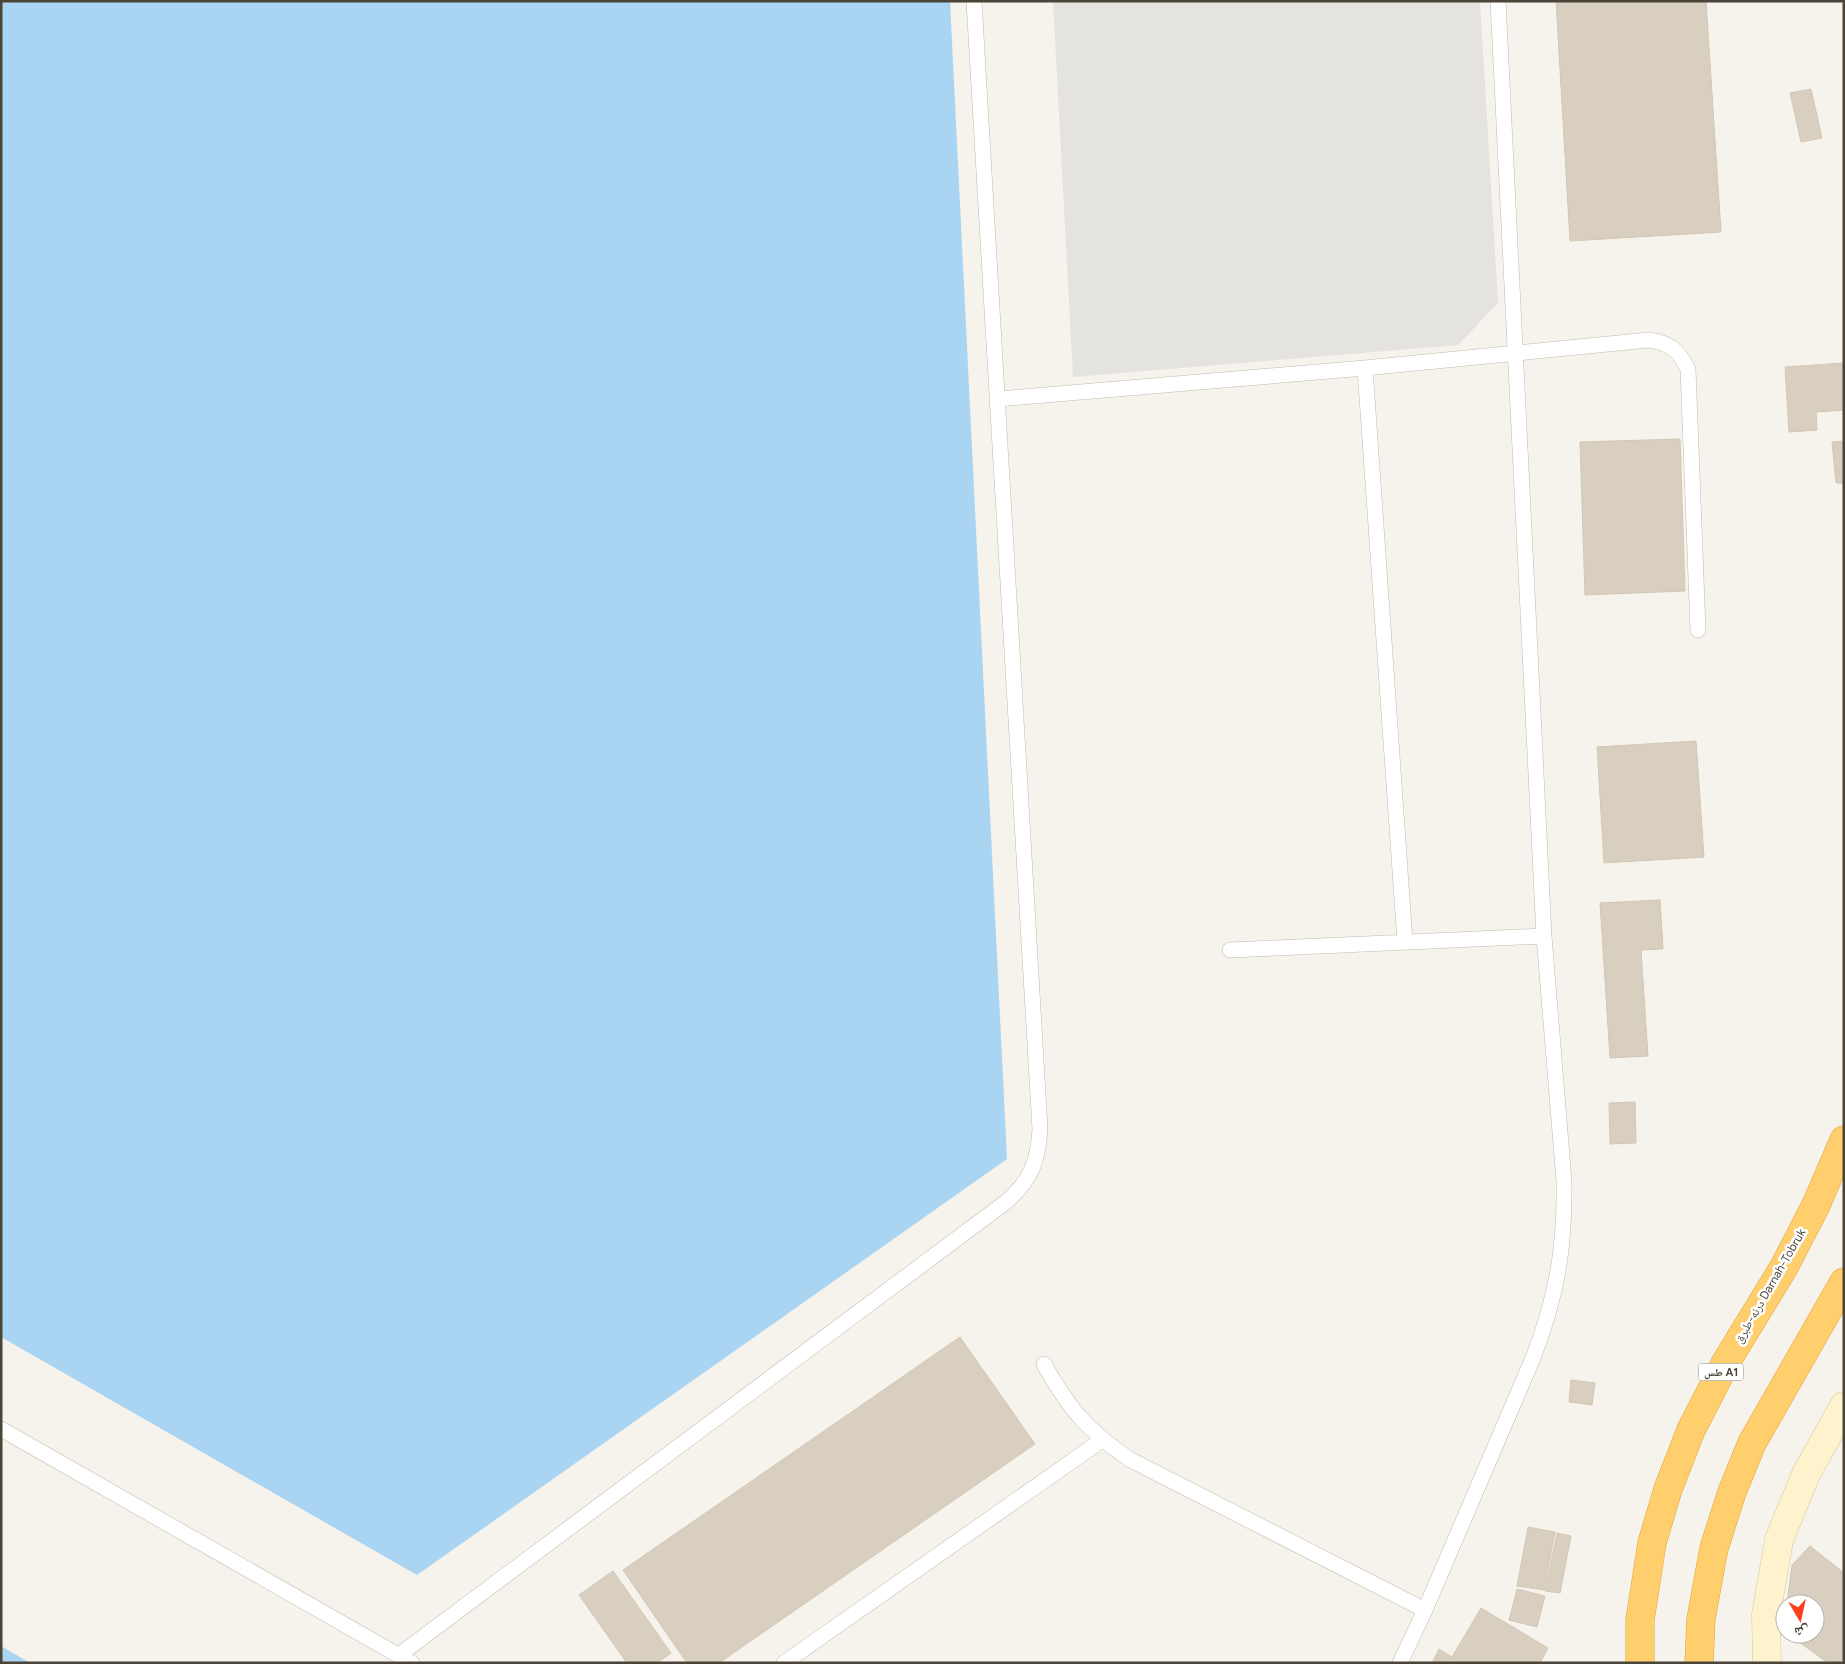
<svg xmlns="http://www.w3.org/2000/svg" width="1845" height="1664" viewBox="0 0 1845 1664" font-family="Figtree,'Noto Naskh Arabic',sans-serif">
  <rect width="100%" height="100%" fill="#f6f3ec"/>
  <!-- parking -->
  <path fill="#e5e3e0" d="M1053,1H1480L1498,303L1458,345L1073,377Z"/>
  <!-- water -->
  <path fill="#a9d4f2" d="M1,1H950L1007,1159L417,1575L1,1337Z
    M1,1646L30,1663H1Z"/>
  <!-- building -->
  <path fill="#d8cfc1" stroke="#d3c7b4" d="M1556,1H1706L1721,232L1570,241Z
    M1811,89L1822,138L1801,142L1790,93Z
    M1844,363V410L1816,412L1817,430L1789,432L1785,367Z
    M1680,439L1685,591L1585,595L1580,442Z
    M1844,441V483H1836L1832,442Z
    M1696,741L1704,857L1604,863L1597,747Z
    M1660,900L1663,949L1641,950L1648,1056L1610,1058L1600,903Z
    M1635,1102L1636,1143L1610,1144L1609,1103Z
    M960,1337L1035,1444L719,1663H687L623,1570Z
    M1571,1380L1595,1383L1592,1405L1569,1402Z
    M1528,1527L1555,1532L1544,1590L1517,1586Z
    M1557,1533L1571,1536L1560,1593L1545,1591Z
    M1810,1546L1844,1573V1657L1839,1663H1828L1788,1634H1815V1604H1787L1792,1565Z
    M613,1571L671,1653L657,1663H627L579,1595Z
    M1517,1589L1545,1596L1537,1627L1509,1620Z
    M1481,1608L1548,1648L1540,1663H1432L1439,1649L1452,1657Z"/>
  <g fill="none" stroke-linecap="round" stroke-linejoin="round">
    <defs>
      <path id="lane" d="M1365,368L1405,942
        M998,399L1365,368L1649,340C1670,343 1678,350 1688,369L1698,630
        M1230,950L1544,936
        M1044,1364C1069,1409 1087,1430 1129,1459L1425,1610
        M1,1429L412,1663
        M399,1655L1006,1202C1031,1180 1038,1162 1040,1129L974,1
        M784,1663L1102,1440
        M1400,1663L1425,1610L1533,1358C1557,1296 1565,1248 1564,1181L1544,936L1498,1"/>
      <path id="secondary" d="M1767,1663L1766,1615L1779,1540L1806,1474L1844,1406"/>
      <path id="highway" d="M1640,1663V1620L1652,1543L1668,1489L1691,1430L1726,1362L1784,1267L1816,1205L1844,1140
        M1699,1663L1701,1619L1714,1548L1732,1492L1752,1443L1844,1282"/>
    </defs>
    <!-- lane casing -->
    <use href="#lane" stroke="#c2bbae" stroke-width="16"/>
    <!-- secondary casing -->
    <use href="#secondary" stroke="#d6c79b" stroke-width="29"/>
    <!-- highway casing -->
    <use href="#highway" stroke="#e0a43c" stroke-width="29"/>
    <!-- lane -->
    <use href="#lane" stroke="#fff" stroke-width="15"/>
    <!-- secondary -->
    <use href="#secondary" stroke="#fff3cd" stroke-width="28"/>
    <!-- highway -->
    <use href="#highway" stroke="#ffcf6e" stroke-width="28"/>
  </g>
  <g text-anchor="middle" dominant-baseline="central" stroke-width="5" stroke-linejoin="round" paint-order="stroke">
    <!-- shield labels -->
    <rect fill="#fff" stroke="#817c74" stroke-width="1" x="1698.5" y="1363.5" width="45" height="17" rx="4"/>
    <g font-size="11" font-weight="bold" fill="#4b4439">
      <text x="1721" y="1372">طس A1</text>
    </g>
    <!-- street labels -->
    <g font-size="12" fill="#4b4439" stroke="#fff">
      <text transform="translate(1770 1286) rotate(-60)">درنه-طبرق Darnah-Tobruk</text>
    </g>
  </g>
  <!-- border -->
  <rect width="1845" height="1664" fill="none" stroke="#4b4439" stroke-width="5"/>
  <!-- north arrow -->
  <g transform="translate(1800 1619) rotate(171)"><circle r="24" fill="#ffffff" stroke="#b7b4b0"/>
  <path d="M0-4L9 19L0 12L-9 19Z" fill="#fc3f1d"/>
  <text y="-8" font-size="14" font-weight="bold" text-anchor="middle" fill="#4b4439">ش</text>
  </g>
</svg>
